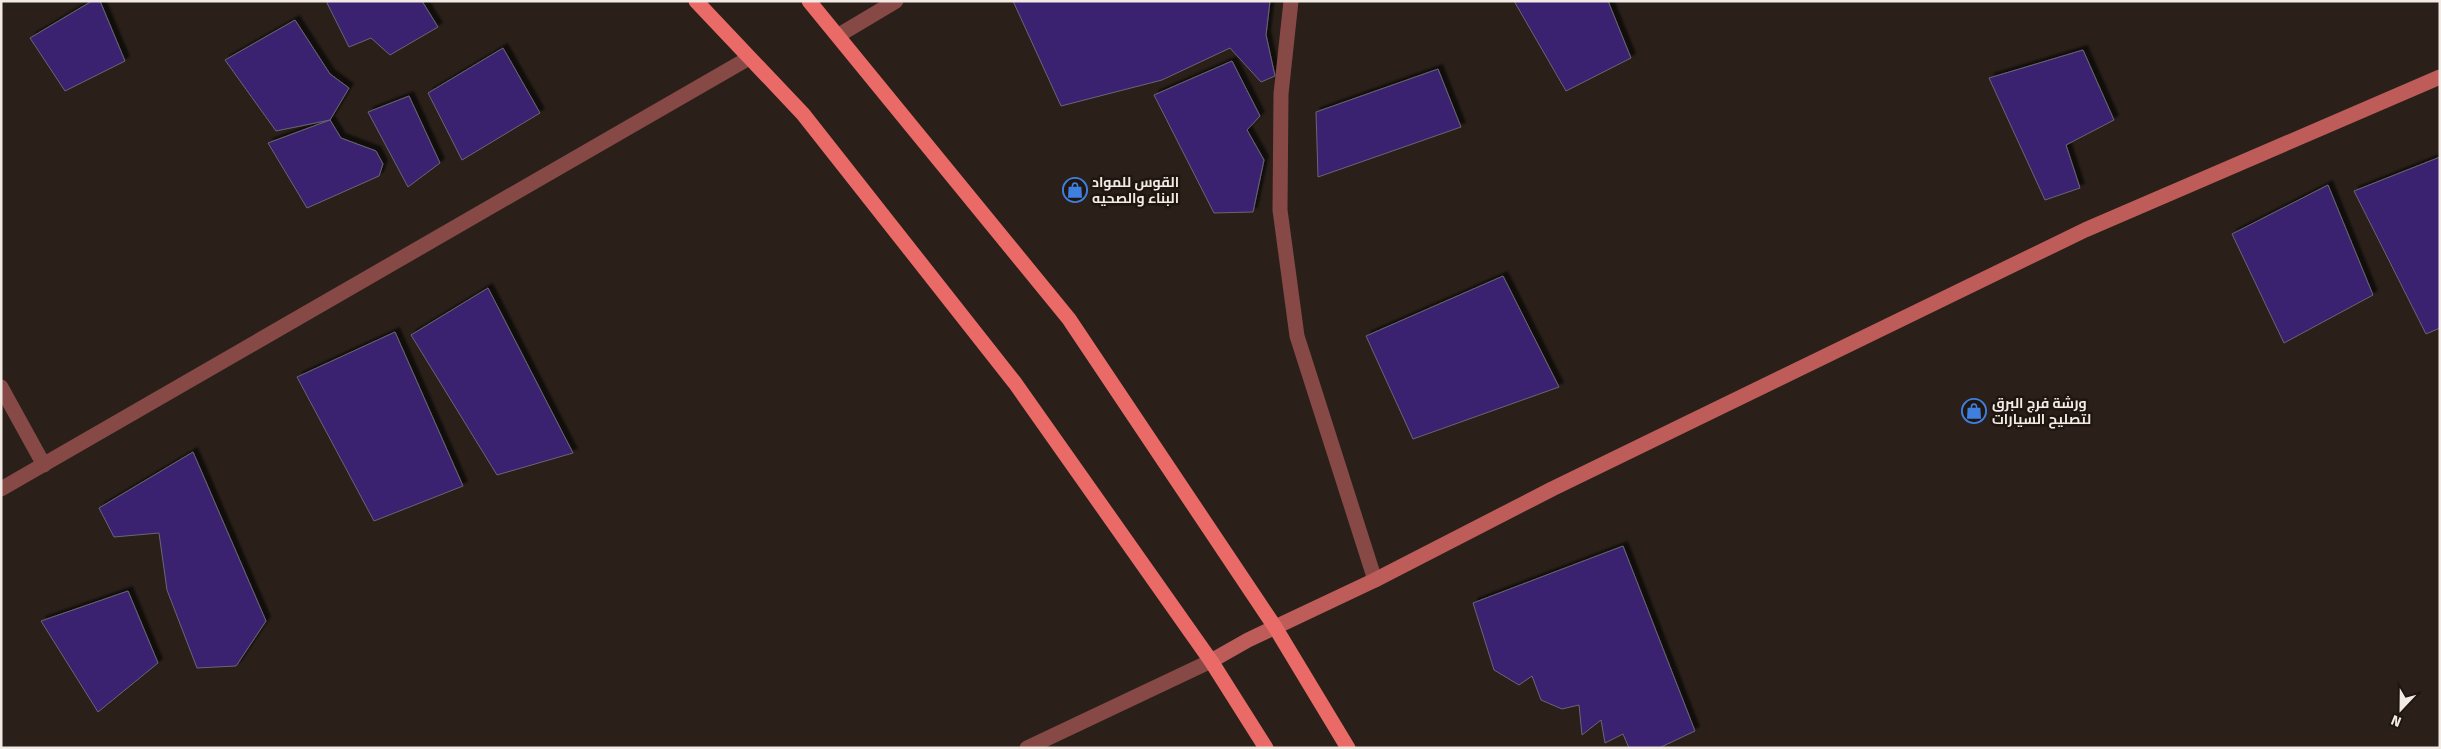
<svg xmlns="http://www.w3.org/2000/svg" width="2441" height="749" viewBox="0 0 2441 749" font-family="'Fira Sans',Cairo,sans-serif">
  <defs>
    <filter id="shadow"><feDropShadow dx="4.5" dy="-4.5" stdDeviation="1" flood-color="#0009"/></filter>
  </defs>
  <rect width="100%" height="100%" fill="#2a2019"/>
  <!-- building -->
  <path fill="#3a2371" stroke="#686673" filter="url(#shadow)" d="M92,1H100L125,61L65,91L30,38Z
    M326,1H422L438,27L390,55L371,38L349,47Z
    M1013,1H1270L1266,35L1275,76L1261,82L1230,48L1162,80L1061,106Z
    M1514,1H1608L1631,58L1566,91Z
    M295,20L330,74L349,88L330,120L276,131L225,60Z
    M503,48L540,113L462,160L428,93Z
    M2083,50L2114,120L2066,145L2080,188L2045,200L1989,78Z
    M1232,61L1260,116L1247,130L1264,160L1253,212L1214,213L1154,95Z
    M1438,69L1461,127L1318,177L1316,112Z
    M409,96L440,163L408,187L368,112Z
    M330,120L341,138L376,151L383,164L379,176L307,208L268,143Z
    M2440,157V328L2426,334L2354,191Z
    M2328,185L2373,295L2284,343L2232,234Z
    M1503,276L1559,387L1413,439L1366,336Z
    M488,288L573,453L497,475L411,335Z
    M395,332L463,486L374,521L297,377Z
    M193,452L266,621L236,666L197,668L167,590L159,533L114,537L99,508Z
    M1623,546L1695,731L1659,748H1629L1623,734L1605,743L1601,720L1582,735L1579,705L1562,709L1541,700L1532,676L1519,685L1494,670L1473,603Z
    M128,591L158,663L98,712L41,621Z"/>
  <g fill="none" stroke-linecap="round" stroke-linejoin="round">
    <!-- street -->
    <path stroke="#864946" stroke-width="15" d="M1291,1L1281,94L1280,210L1297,336L1375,580
      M839,35L896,1
      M1,387L44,465
      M1,489L749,58
      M1027,748L1211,661"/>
    <!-- secondary -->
    <path stroke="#be5c59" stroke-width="15" d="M1211,661L1248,640L1375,580L1552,489L2085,230L2440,77"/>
    <!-- primary -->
    <path stroke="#e96a67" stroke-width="15" d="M696,1L803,114L1015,383L1211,661L1266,748
      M809,1L1069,319L1275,627L1348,748"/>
  </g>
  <!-- icons -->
  <defs>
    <symbol id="shop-ring" viewBox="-11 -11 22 22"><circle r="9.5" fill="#201610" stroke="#3f7fe0" stroke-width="1.5"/><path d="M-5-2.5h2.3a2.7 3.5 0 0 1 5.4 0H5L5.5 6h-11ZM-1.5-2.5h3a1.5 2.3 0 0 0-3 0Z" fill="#3f7fe0"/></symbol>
  </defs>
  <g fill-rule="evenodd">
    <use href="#shop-ring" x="1061" y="176" width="28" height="28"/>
    <use href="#shop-ring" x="1960" y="397" width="28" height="28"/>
  </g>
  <g text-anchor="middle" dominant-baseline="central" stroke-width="5" stroke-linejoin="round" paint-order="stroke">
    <!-- poi labels -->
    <g font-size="14" font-weight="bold" fill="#f1eae5" stroke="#201610" text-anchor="start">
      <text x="1092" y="182">القوس للمواد<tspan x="1092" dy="16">البناء والصحيه</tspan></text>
      <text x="1992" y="403">ورشة فرج البرق<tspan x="1992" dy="16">لتصليح السيارات</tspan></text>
    </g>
  </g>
  <!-- border -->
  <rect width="2441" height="749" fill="none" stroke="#f1eae5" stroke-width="5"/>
  <!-- north arrow -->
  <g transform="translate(2401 709) rotate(202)" stroke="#201610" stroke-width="4" paint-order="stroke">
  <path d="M0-4L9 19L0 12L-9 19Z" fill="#f1eae5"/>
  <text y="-8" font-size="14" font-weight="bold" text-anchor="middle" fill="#f1eae5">N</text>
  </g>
</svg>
